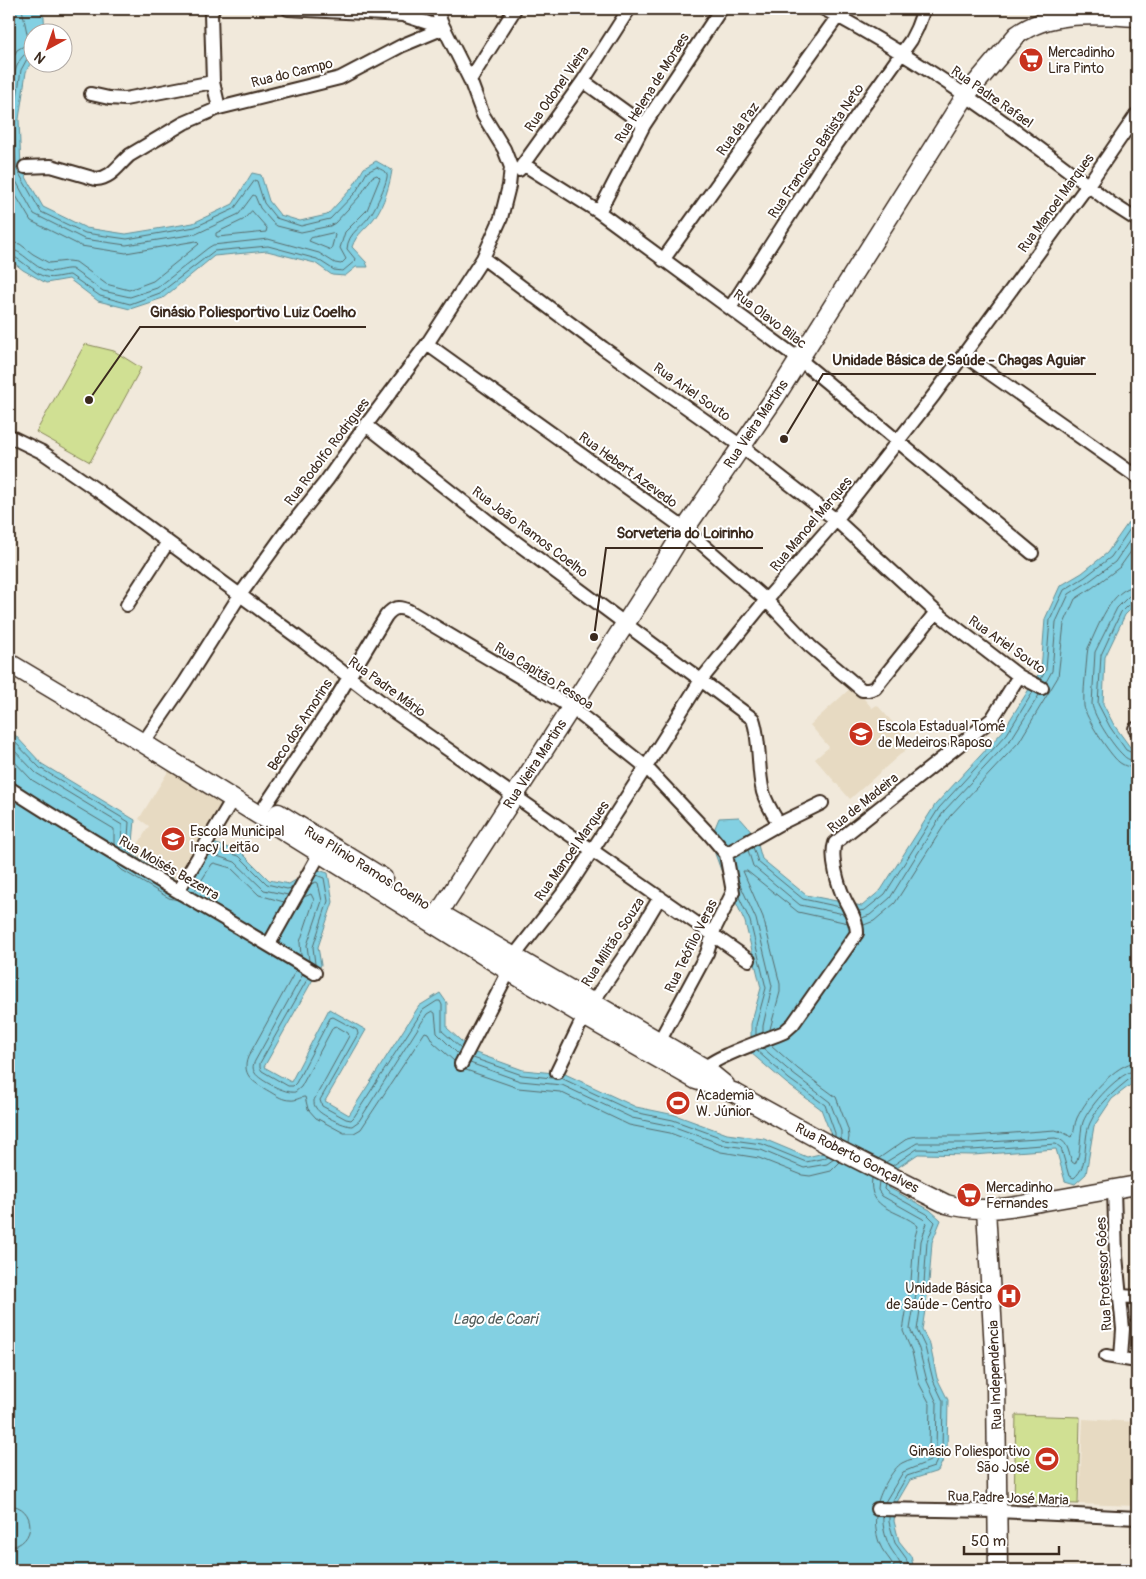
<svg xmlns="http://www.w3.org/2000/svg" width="1146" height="1579" viewBox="0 0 1146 1579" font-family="Pangolin,sans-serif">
  <rect width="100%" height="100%" fill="#f1e9db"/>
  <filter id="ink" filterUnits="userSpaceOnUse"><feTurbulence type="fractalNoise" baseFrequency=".02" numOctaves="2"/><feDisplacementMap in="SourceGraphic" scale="10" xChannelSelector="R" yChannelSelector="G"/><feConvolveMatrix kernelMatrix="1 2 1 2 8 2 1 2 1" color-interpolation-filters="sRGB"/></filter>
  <g filter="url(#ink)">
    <!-- built -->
    <path fill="#e7dac2" d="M853,686L872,708L877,705L912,744L850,799L815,759L829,747L810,725Z
      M169,770L226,804L179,882L133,853L149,826L139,819Z
      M1083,1419L1137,1422V1506L1079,1504Z"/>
    <!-- green -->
    <path fill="#d0e093" stroke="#868558" d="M85,344L114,351L141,368L90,462L36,432Z
      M1016,1415L1080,1417L1078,1504L1014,1502Z"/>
    <!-- water -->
    <path fill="#83d0e2" stroke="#668e94" d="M9,9H39L44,17L45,32H32V60L26,72L19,119L21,168L43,207L86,228L126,234L193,223L233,204L252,173L261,175L269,201L280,215L300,221L327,215L352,188L364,168L376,161L392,170C390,184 384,205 375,217C367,228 356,234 352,247L366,262L368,267H356L345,276L332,275L315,263L267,251L214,256L163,298L130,309L98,301L69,279L46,283L23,270L9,259Z
      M1137,522V603L1125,615L1105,657L1103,704L1114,725L1130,747L1137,750V1080L1112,1099L1094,1126L1086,1174L1075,1184L1065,1181L1056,1149L973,1155L918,1154L891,1172L889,1188L930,1210L941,1220L932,1242L929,1283L922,1330L930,1345L937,1378L948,1400L947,1452L938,1471L910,1480L896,1504L894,1521L899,1541L911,1556L914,1570H9V1534L12,1526L9,1519V730L13,733L42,764L135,820L132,854L178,882L204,840L241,852L269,880L289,884L315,869L328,873L333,902L318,947L321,965L264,1067L291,1082L329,1009L366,1030L325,1101L349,1115L419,1006L440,993L447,1003V1028L473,1052L523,1070L565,1074L636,1107L675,1115L727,1134L764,1139L807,1157L824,1153L831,1135L821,1109L786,1083L751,1053V1024L761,988L745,922L721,870L710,840L719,818L739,817L755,835L762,859L806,895L862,906L881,890L935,805L1003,731L1041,670L1045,619L1060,586L1082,573L1107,553L1128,523Z"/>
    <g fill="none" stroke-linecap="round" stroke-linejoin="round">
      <!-- shore -->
      <path stroke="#586c6c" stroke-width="1" d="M9,65L17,50L29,43L22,9
        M9,111C11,95 12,54 32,51
        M9,142L11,172L34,214L84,239L126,245L196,234L239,214L253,195L255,196L260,208L272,222L277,226L301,232L330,226L335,223L360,196L372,177L377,175L380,178L367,210L345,232L340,248L346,259L341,264L335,263L319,253L268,239L213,245L208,248L157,288L130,297L103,291L72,269C64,268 55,273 48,271C33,268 23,250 9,249
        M9,184L31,221L81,246L126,253L196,241L199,244L153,281L129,290L106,284L76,262L68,261L49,263L33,254L20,244L9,242
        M252,211L267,228L266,232L218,237L216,236V233L243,220Z
        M333,233L335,235L331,250L309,241L311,238Z
        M9,255C20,257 33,274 46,277C53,279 63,275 70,275L100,296L130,304L160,293L214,251L268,246L317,259L334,270L343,271L356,260L347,249C348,232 363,227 371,214C375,209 389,179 387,174C386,171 379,169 377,167L367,172L356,192L330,219L301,226L276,218L264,203L257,181L255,180L234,209L195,227L127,239L85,233L41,212L16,168L14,118L21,70L27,59L32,57
        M1137,586C1111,587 1098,628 1088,648L1087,655C1086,672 1083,690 1084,706C1085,717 1110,755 1119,762C1124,766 1131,768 1137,768
        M1137,594L1129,596L1117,608L1095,652L1092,704C1094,717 1113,746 1123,755C1126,759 1132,761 1137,761
        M1137,600L1132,601L1121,612L1101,655L1098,704L1110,727L1126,750L1137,755
        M1041,679L1046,670L1050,620L1064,590L1085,577L1111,557L1130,529L1137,527
        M1046,682L1052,671L1056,622L1069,594L1088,582L1115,562L1134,534L1137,533
        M9,736L40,768L129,822L127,853
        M9,745L36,773L122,825L121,849
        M9,756L32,780L114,829V845
        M753,847L758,862L803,899L840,907
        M212,848L239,856L267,884L287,889L292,888
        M748,850L753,866L800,905L844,914
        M116,864L122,870L169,898L178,900
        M200,869L208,855L211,854L235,862L264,890L288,895
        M739,882L756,919L772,986L763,1026V1032
        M194,892L212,864L214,863L231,868L259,895L284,902
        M739,897L750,921L766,988L756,1025V1035
        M859,911L865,910L885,894L939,808L1007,734L1033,692
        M862,918L870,915L890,898L944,811L1012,738L1039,695
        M864,925L874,921L895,903L950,816L1019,742L1058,677L1064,624L1075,599L1092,588L1120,567L1137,543
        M301,956L300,942L314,900L311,894L304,897
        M309,961L307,945L322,901L318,883L316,882L311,884
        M315,964L313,947L328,901L324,878L316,875
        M296,970L248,1057C240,1077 257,1084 272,1093C277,1096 283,1100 290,1100C296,1101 300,1097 305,1097L308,1109L316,1118L344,1133H354L361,1129L425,1032L428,1033L433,1042L454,1061
        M303,974L255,1061C253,1065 252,1068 255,1073C259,1080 286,1094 295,1092L301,1087L333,1027L336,1026L348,1033L349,1036L314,1100C314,1104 314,1105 316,1108C320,1115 344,1126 352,1126L359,1121L427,1014L432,1011L435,1013L437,1033L458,1054
        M308,978L260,1063V1068L262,1071L288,1086H293L296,1083L330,1018L333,1017L357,1030L358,1034L320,1100L322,1106L346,1119L351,1120L354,1117L423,1010L437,1001H440L442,1005V1031L461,1048
        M770,1029L780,992V984L763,917L743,871H747L798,912L848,923
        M771,1045L798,1069L836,1097L848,1129L849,1137L848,1143
        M763,1048L793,1074L830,1102L841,1131V1140
        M757,1051L789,1079L825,1105L835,1133V1137
        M473,1058L522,1075L552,1078
        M470,1063L520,1081L562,1085L632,1118L672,1126L724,1145L761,1150L804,1168L827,1164L834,1159
        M466,1070L518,1088L560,1092L629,1125L670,1133L721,1152L759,1158L802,1175L810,1176L831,1171L840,1162
        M561,1078L634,1112L673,1120L725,1139L762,1144L806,1162L825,1158L828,1156
        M878,1159L908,1138L916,1136H972L1055,1130L1062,1132L1072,1137C1075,1131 1074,1124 1077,1118C1086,1099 1115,1063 1137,1062
        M886,1162L917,1143H972L1055,1138C1068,1140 1068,1151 1072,1162L1075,1164C1082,1152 1079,1135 1083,1122C1089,1106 1120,1071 1137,1070
        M892,1166L917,1149L972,1150L1056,1144L1061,1148L1069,1176L1074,1178C1090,1165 1082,1140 1090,1123C1099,1103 1116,1090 1132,1077L1137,1076
        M872,1178C867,1211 899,1209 918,1226L914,1240L911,1281L903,1331L912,1352L919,1383L930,1404L929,1447L925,1454C918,1458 909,1459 902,1463C893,1468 880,1492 878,1502
        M879,1181L878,1190L882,1196L923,1219L927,1223L921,1241L918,1282L910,1329L919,1349L927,1381L937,1403L936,1449L930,1461L903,1472L885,1502
        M885,1184L884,1189L887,1192L927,1214L935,1222L927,1242L924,1283L917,1330L925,1347L933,1380L943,1401L942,1450L934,1467L907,1476L892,1502
        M9,1505C37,1506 37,1545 9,1547
        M876,1516C874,1527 878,1544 884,1552C889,1559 893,1563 895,1570
        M883,1517C882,1526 886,1541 891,1549C896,1557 900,1561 902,1570
        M889,1517V1522L895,1543L906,1558L909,1570"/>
      <defs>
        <path id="street" d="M213,9L211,14L213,82L219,108
          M288,9L403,15L444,28
          M824,9C927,63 1021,133 1112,204L1137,220
          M470,80L515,9
          M583,81L644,125
          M91,94L109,98L125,99L213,82
          M523,164L599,212L799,359L1032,553
          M25,167L51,166L96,179C112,178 118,165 130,155L184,123L219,108L340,78L403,45L444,28
          M519,170L583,81L629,9
          M599,212L644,125L721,9
          M483,258L603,348L741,446L836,520L936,612L1019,676L1042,688
          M663,260L838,16
          M730,308L826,159L911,40L917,28L924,9
          M427,344L685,529L766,600L810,646L862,690H868L875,688L936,612
          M964,355L1137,477
          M366,425L489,522L753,719C761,742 757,768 763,792C766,803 773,814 779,824L726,854
          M9,437H11L42,452L104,495L300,639L393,711L749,960
          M127,605L168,542
          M1135,729H1137
          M143,743L185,682L240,595L284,534L327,480L366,425L427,344L483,258L501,218L509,186L511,167L504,149L483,115L470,80L441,22L437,9
          M9,788C109,853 213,911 315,973
          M265,806L331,707L386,616C393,607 399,606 409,611L572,708L646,767L710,835L726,854L733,892L715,928L707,953L659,1042
          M779,824L822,803
          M178,891L232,800
          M269,944L320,853
          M514,956L571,883L646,767L701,680L766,600L836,520L934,395L1088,185L1137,114
          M592,1003L629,949L660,897
          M461,1064L509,971
          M557,1072L584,1016
          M700,1073C708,1058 766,1040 784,1032L793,1024L857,933C857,921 850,910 845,900C838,886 830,857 835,843L992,719L1019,676
          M1114,1189L1116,1256L1123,1329L1121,1358
          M1121,1296L1137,1297
          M1106,1356L1137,1361
          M877,1509L997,1511L1137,1518"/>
        <path id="secondary" d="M9,663L143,743L509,971L584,1016L696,1080L733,1092L829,1145L946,1204C981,1214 1011,1207 1046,1201C1076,1196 1107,1190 1137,1185
          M278,813L383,878
          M439,913L703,1067L725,1085
          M433,922L658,573L685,529L776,396L966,95L1017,35C1051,10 1097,15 1137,17
          M986,1209L996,1385L998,1570"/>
      </defs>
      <!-- street casing -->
      <use href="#street" stroke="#3b2a1e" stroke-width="16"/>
      <!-- secondary casing -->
      <use href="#secondary" stroke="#3b2a1e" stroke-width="21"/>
      <!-- street -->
      <use href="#street" stroke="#fff" stroke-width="12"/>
      <!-- secondary -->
      <use href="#secondary" stroke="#fff" stroke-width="18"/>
    </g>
  </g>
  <!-- icons -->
  <defs>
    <symbol id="supermarket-disc" viewBox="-11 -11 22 22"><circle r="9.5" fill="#c8321e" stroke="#fff"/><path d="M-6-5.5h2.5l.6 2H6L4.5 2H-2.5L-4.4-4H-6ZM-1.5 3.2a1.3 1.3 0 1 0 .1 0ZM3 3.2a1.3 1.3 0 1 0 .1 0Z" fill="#fff"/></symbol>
    <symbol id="school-disc" viewBox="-11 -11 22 22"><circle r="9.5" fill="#c8321e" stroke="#fff"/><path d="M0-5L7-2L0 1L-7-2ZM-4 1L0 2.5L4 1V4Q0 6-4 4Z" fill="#fff"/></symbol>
    <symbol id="stadium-disc" viewBox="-11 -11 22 22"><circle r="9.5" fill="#c8321e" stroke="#fff"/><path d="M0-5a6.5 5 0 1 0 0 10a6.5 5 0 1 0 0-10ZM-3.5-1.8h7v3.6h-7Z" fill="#fff"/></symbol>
    <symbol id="hospital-disc" viewBox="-11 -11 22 22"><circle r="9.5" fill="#c8321e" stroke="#fff"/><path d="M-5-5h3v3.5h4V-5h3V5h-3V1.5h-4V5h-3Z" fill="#fff"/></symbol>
  </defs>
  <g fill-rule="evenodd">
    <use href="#supermarket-disc" x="1017" y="46" width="28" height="28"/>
    <use href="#school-disc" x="847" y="720" width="28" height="28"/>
    <use href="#school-disc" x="159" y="825" width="28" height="28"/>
    <use href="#stadium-disc" x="664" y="1089" width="28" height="28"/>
    <use href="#supermarket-disc" x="955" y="1181" width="28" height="28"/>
    <use href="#hospital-disc" x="995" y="1282" width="28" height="28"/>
    <use href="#stadium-disc" x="1033" y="1445" width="28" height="28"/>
  </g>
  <g text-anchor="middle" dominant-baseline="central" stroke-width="4" stroke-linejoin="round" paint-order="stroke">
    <!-- poi labels -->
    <g font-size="14" fill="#3b2a1e" stroke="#fff" text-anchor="start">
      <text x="1048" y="52">Mercadinho<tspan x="1048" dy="16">Lira Pinto</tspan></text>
      <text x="878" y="726">Escola Estadual Tomé<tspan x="878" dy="16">de Medeiros Raposo</tspan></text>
      <text x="190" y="831">Escola Municipal<tspan x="190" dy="16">Iracy Leitão</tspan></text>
      <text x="696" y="1095">Academia<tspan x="696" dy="16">W. Júnior</tspan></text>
      <text x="986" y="1187">Mercadinho<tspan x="986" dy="16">Fernandes</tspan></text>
      <text x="992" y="1288" text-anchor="end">Unidade Básica<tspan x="992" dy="16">de Saúde - Centro</tspan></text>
      <text x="1030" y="1451" text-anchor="end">Ginásio Poliesportivo<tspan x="1030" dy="16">São José</tspan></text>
    </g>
    <!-- street labels -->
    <g font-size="14" fill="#3b2a1e" stroke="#fff">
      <text transform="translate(292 73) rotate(-14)">Rua do Campo</text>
      <text transform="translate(652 88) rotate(-58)">Rua Helena de Moraes</text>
      <text transform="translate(557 89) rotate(-55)">Rua Odonel Vieira</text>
      <text transform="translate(992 97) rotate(35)">Rua Padre Rafael</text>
      <text transform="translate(738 129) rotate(-54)">Rua da Paz</text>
      <text transform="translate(816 151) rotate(-56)">Rua Francisco Batista Neto</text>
      <text transform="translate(1056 203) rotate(-54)">Rua Manoel Marques</text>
      <text transform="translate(770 319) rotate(37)">Rua Olavo Bilac</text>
      <text transform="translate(692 392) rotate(35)">Rua Ariel Souto</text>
      <text transform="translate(756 424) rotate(-56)">Rua Vieira Martins</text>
      <text transform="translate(327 452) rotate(-53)">Rua Rodolfo Rodrigues</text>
      <text transform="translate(628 470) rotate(36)">Rua Hebert Azevedo</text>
      <text transform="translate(811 524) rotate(-50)">Rua Manoel Marques</text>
      <text transform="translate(530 532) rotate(37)">Rua João Ramos Coelho</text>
      <text transform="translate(1007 645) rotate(35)">Rua Ariel Souto</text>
      <text transform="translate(544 676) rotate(32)">Rua Capitão Pessoa</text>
      <text transform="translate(387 687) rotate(36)">Rua Padre Mário</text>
      <text transform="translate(300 725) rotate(-57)">Beco dos Amorins</text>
      <text transform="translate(535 764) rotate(-57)">Rua Vieira Martins</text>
      <text transform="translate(863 803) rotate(-39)">Rua de Madeira</text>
      <text transform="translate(572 851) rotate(-55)">Rua Manoel Marques</text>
      <text transform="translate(169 868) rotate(30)">Rua Moisés Bezerra</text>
      <text transform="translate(367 868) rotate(32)">Rua Plínio Ramos Coelho</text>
      <text transform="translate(613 942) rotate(-57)">Rua Militão Souza</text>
      <text transform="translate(691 946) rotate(-64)">Rua Teófilo Veras</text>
      <text transform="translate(857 1158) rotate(27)">Rua Roberto Gonçalves</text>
      <text transform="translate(1104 1274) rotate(-93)">Rua Professor Góes</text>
      <text transform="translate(995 1375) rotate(-92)">Rua Independência</text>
      <text transform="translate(1008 1498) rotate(2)">Rua Padre José Maria</text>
    </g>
    <!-- water labels -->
    <g font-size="15" font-style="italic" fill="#515c59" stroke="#fff">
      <text x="495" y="1319">Lago de Coari</text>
    </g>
  </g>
  <!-- callouts -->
  <path fill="none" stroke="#3b2a1e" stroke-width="2" d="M89 400L140 327H366M784 439L823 374H1096M594 637L606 548H763"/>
  <g fill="#3b2a1e" stroke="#fff" stroke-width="2">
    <circle cx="89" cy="400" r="5"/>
    <circle cx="784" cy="439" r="5"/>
    <circle cx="594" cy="637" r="5"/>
  </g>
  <g font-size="15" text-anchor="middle" font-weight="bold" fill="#3b2a1e" stroke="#fff" stroke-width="4" stroke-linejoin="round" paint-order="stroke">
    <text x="253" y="317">Ginásio Poliesportivo Luiz Coelho</text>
    <text x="959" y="365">Unidade Básica de Saúde - Chagas Aguiar</text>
    <text x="685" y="538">Sorveteria do Loirinho</text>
  </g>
  <!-- margin -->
  <rect width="1146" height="1579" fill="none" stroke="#fff" stroke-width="30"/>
  <rect x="15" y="15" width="1116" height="1549" fill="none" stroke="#3b2a1e" stroke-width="2" filter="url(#ink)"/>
  <!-- north arrow -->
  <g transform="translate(48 48) rotate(220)"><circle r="24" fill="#ffffff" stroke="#b1aaa5"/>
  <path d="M0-4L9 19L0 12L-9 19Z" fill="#c8321e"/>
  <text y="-8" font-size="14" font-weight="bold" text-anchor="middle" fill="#3b2a1e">N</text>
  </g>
  <!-- scale -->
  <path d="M964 1546v8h95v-8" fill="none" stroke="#3b2a1e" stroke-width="2.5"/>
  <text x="971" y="1546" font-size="15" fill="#3b2a1e" stroke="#ffffff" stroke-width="4" paint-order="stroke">50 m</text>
</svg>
